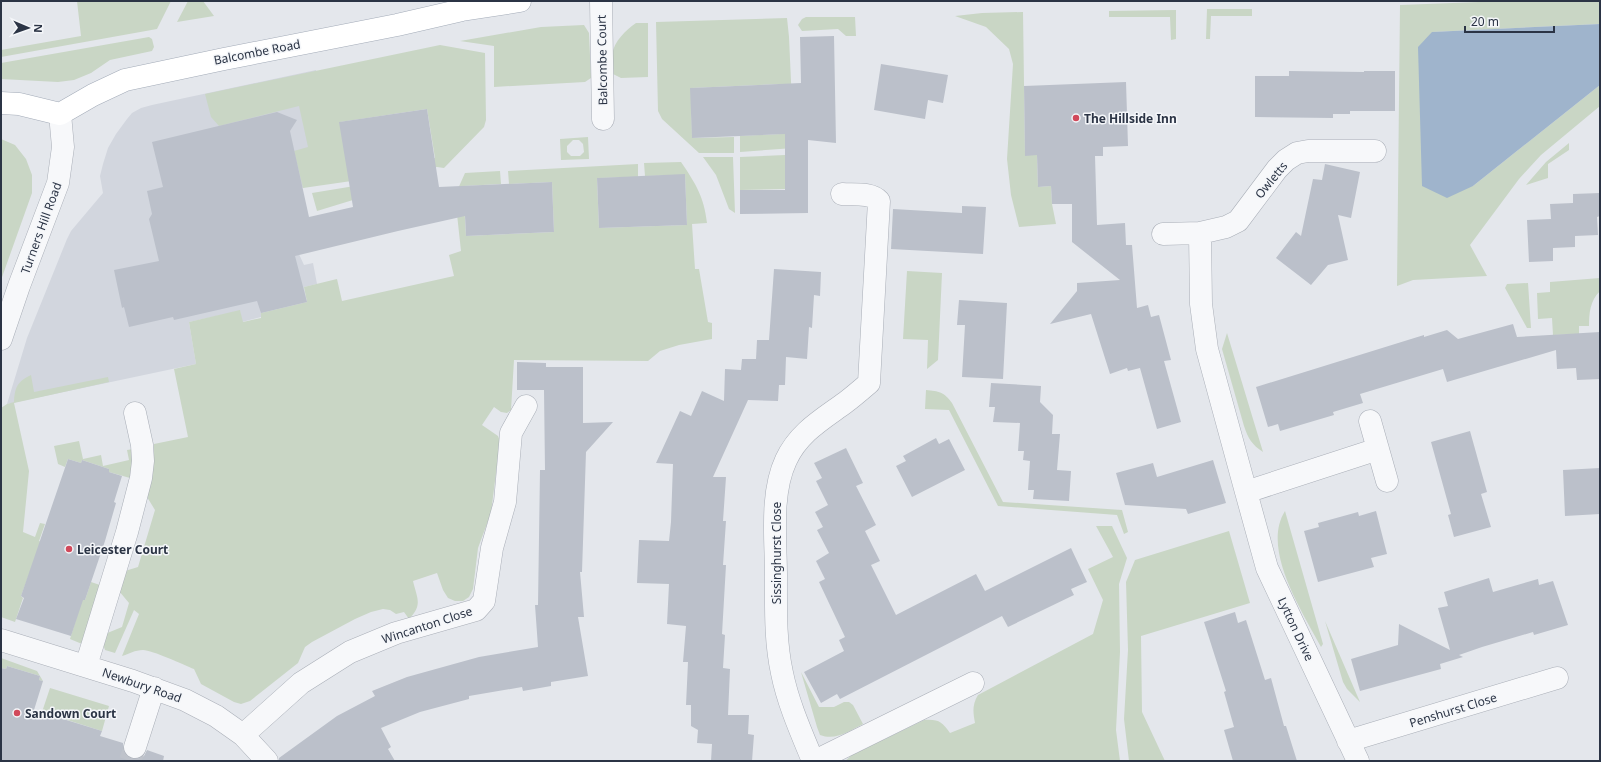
<svg xmlns="http://www.w3.org/2000/svg" width="1601" height="762" viewBox="0 0 1601 762" font-family="'Noto Sans',sans-serif">
  <rect width="100%" height="100%" fill="#e4e7ec"/>
  <!-- built -->
  <path fill="#d2d6de" d="M316,70L327,182L288,191L298,252L304,265L313,263L317,284L304,287L307,302L261,313V317L242,322L240,311L189,322L196,364L7,404L27,338L67,239L71,231L103,193L100,176L103,164L108,148L116,134L127,119L132,113L141,108L152,105Z"/>
  <!-- green -->
  <path fill="#c9d6c5" fill-rule="evenodd" d="M77,1H171L157,29L1,57V50L81,36Z
    M188,1H203L214,16L177,22Z
    M1505,1H1600V24L1432,32L1473,186L1600,85V106L1541,155L1519,179L1470,245L1487,276L1413,280L1397,286L1400,5Z
    M1207,9H1252V16H1211L1210,39H1206Z
    M1176,10V39L1171,40L1170,17H1109V11Z
    M1023,12L1025,155H1037L1038,187L1051,186L1052,204L1056,224L1019,227L1011,195L1007,159L1013,64L1009,49L986,27L955,16L982,13Z
    M806,17H855L856,36H846L838,29L802,31L798,25L802,19Z
    M787,18L789,37L794,148L740,152V136L781,134L779,84L691,88L692,138L734,137V153H699L662,119L658,111L656,22Z
    M636,23H648V77L621,78L613,74C613,68 612,61 612,55C614,41 626,30 636,23Z
    M584,25L589,33L591,78L585,82L494,87V46L460,41L541,27Z
    M149,37L152,39L154,47L152,51L110,60L91,73L74,80L58,82L1,79V63Z
    M440,45L485,53L486,120L484,127L444,168L437,167L398,174L397,164L435,158L427,109L340,122L393,175L303,188L294,151L308,147L299,106L219,126L211,117L205,94Z
    M588,137L589,159L561,160L560,139ZM573,140H579L583,144L584,152L580,156H571L567,152V146Z
    M1,139L15,145L26,159L32,175V193L1,280Z
    M1569,143V150L1548,164V178L1526,185L1546,162Z
    M785,155V189L740,190V157Z
    M703,157H733L735,213L729,209L716,175Z
    M681,162C696,184 704,197 707,223L692,224L695,269H699L708,322L712,323V339L679,345L660,351L648,361L514,360L511,410L507,413L501,412L494,407L482,425L498,436L500,441L491,513L478,548L473,589L469,597L463,601H455L448,598L443,590L437,573L413,581C417,598 423,605 409,619L404,612L396,614L390,610L383,609L371,612L355,619L312,642L305,647L298,663L250,701L241,704L234,702L201,684L194,669C184,665 152,650 143,650C135,650 129,654 122,656L139,614L134,610L115,653L105,650L103,644L105,634L122,627L129,603L119,591L125,571L138,567L155,510L147,497L151,482L154,444L188,437L174,369L196,364L189,322L240,310L243,322L261,318V313L307,302L304,287L337,279L342,301L454,276L449,255L461,251L456,205L457,191L465,173L500,171L501,184L463,186L466,236L554,232L552,182L509,184L508,171L638,164V177L597,178L599,228L687,225L685,175L645,176L644,163Z
    M391,180L366,196L317,211L312,193Z
    M907,271L942,273L938,360L927,369L928,340L903,339Z
    M1600,278V291C1590,301 1589,313 1589,326H1579V334L1553,335L1552,318L1538,319L1537,293L1550,292V282Z
    M1528,283L1531,328H1527L1505,288L1507,284Z
    M1227,333L1263,452C1252,445 1248,438 1244,426L1222,349Z
    M31,375L34,392L108,377L109,382L14,403L29,471L23,532L35,537L40,523L45,524L39,541L41,542L21,596L23,598L15,622L1,617V408L7,404L14,402C15,387 17,382 31,375Z
    M926,390C939,391 944,392 952,403L1003,502L1122,510L1128,532L1124,534L1117,515L998,506L949,410L925,409Z
    M79,441L83,459L101,455L103,466L129,460L127,450L133,449L134,460L130,478L109,472V469L82,460L81,463L68,459L65,467L58,464L54,446Z
    M1285,511L1323,644L1321,647C1302,611 1261,549 1285,511Z
    M1096,526H1112L1127,558L1119,584L1120,652L1116,730L1120,761H845L852,755L924,720C939,719 942,722 950,733L975,723C973,712 972,705 978,695L1093,634L1103,600L1088,569L1113,557Z
    M1229,531L1250,603L1141,636L1142,712L1165,761H1129L1124,719L1128,650L1126,582L1135,560Z
    M91,582L103,586L82,644L70,639L82,600H85Z
    M1325,621L1360,702L1347,689L1343,682Z
    M1,658L37,671L43,681L39,680L40,676L7,666L6,669L1,668Z
    M801,672L819,707H834L844,702H849L853,705L863,724C849,731 836,741 820,735L817,727Z
    M50,688L109,706L102,731L42,712Z"/>
  <!-- water -->
  <path fill="#9fb4cc" d="M1600,24V85L1473,186L1447,198L1422,186L1418,47L1432,32Z"/>
  <!-- building -->
  <path fill="#bbc0ca" d="M834,36L836,143L808,140V213L740,214V190H785V134L692,138L690,88L801,83L800,37Z
    M881,64L948,75L943,103L928,100L925,119L874,110Z
    M1289,71L1364,72V71H1395V111H1350V114H1333V118L1255,117V76H1289Z
    M1126,82L1128,146L1103,147V156H1095L1097,225L1125,223L1126,245H1132L1137,308L1148,305L1151,317L1159,315L1171,360L1164,361L1181,422L1157,429L1140,368L1128,371L1127,368L1110,374L1091,314L1050,324L1077,291V283L1120,280L1072,242V204H1052L1051,186L1038,187L1037,155L1025,156L1024,86Z
    M427,109L439,187L552,182L554,232L466,236L465,216L398,231L295,256L307,302L261,313L257,301L174,320L173,317L129,327L124,307L122,308L114,270L159,261L149,219L152,214L147,191L163,187L152,142L277,112L297,120L290,131L309,217L353,207L339,122Z
    M1325,164L1360,172L1351,218L1338,215L1348,260L1328,265L1311,285L1276,258L1296,232L1301,236L1313,179L1322,180Z
    M685,174L687,225L599,228L597,178Z
    M1600,193V216L1597,217L1598,235L1575,236V247L1553,248V261L1529,262L1527,220L1551,219L1550,204L1573,203V194Z
    M962,206L986,207L983,254L891,249L893,209L962,213Z
    M774,269L821,272L820,296L814,295L812,328L809,327L807,359L786,357L785,385H779L778,401L748,400L713,477H726L723,521H726L723,565H726L722,634L725,635L723,668L730,669L728,715H749L748,734L754,735L752,761H711L712,744L697,743L698,730L691,726V705H686L688,662H683L686,626L667,624L669,584L637,583L639,540L669,541L671,522L673,464L656,463L680,411L691,416L702,391L724,401L725,369L741,370L742,359H756L757,340H769Z
    M959,300L1007,303L1003,379L962,377L965,325H957Z
    M1513,324L1517,337L1600,332V379L1577,380L1576,368L1557,369L1556,350L1447,382L1443,369L1360,394L1363,403L1333,412L1334,415L1280,431L1278,424L1268,427L1256,387L1424,335V337L1447,330L1458,339Z
    M517,362L546,363V367H583V423L613,422L586,452L582,572H580L584,617H578L588,676L551,682V686L523,691L522,687L469,696V699L420,712L381,728L391,747L388,749L395,761H279V758L337,716L375,696L372,691L407,677L479,657L538,647L535,605H538L540,470H545L544,390H517Z
    M991,383L1041,386L1040,402L1053,415L1052,434H1060L1057,470L1071,471L1069,501L1033,499L1034,490H1028L1030,461L1023,460L1024,451H1018L1020,423L993,422L995,407H989Z
    M1470,431L1487,492L1481,494L1491,527L1454,537L1448,515L1451,514L1431,442Z
    M936,438L939,444L949,439L965,470L912,497L896,466L906,461L903,456Z
    M846,448L863,483L856,486L876,525L865,531L880,561L871,565L896,615L976,574L985,591L1071,548L1087,582L1071,589L1074,595L1008,627L1002,616L840,699L837,694L821,703L804,672L844,651L839,640L845,637L819,582L825,579L816,561L829,553L817,530L823,527L815,512L828,505L816,481L822,478L814,463Z
    M68,459L81,463L82,460L109,469V472L122,476L114,502L116,503L105,541L85,600H83L71,636L16,619L24,598L21,596Z
    M1213,460L1226,503L1188,514L1186,509L1125,505L1116,473L1153,463L1157,477Z
    M1600,468V514L1565,516L1563,470Z
    M1376,511L1387,554L1371,558L1374,567L1318,582L1304,531L1319,527L1318,523L1358,512L1359,516Z
    M1489,578L1493,592L1538,579L1539,585L1553,581L1568,625L1534,635L1533,632L1482,647L1459,655L1463,657L1440,664L1441,669L1360,691L1351,659L1398,645L1399,624L1450,650L1438,608L1448,606L1444,592Z
    M1235,612L1238,623L1246,620L1265,680L1271,678L1284,726H1286L1297,761H1233L1224,730L1234,727L1224,692L1226,691L1204,622Z
    M7,666L40,676L39,680L43,681L34,710L102,731L100,736L123,743V750L126,755L131,759H138L144,756L147,750L164,756L163,761H1V668L6,669Z"/>
  <g fill="none" stroke-linecap="round" stroke-linejoin="round">
    <!-- minor-tunnel -->
    <path stroke="#bfc3cb" stroke-width="22" stroke-dasharray="22 11" stroke-linecap="butt" d="M130,761L135,747"/>
    <defs>
      <path id="minor" d="M601,1L603,119
        M1163,234L1200,233
        M1,339L19,286L58,183L63,147L60,114
        M1370,421L1387,481
        M1246,492L1207,349L1201,304L1200,233L1226,227L1238,221L1277,169L1286,160L1297,153L1308,151H1375
        M1,640L133,681L185,700L216,716L243,735L267,761
        M86,666L127,532L141,478L143,461L142,445L135,413
        M243,735L301,683L350,652L396,633L476,610L484,601L492,548L505,502L511,433L526,406
        M1348,741L1557,678
        M135,747L154,688
        M813,761C801,732 788,703 782,673C775,641 776,609 776,576C776,540 770,494 786,460C799,432 823,419 846,402C854,396 862,389 869,383L879,201C871,192 853,195 842,194
        M815,761L973,683
        M1358,761L1267,568L1246,492L1378,449"/>
      <path id="major" d="M1,103L19,104L60,114L93,95L125,80L224,59L397,25L462,10L520,1"/>
    </defs>
    <!-- minor casing -->
    <use href="#minor" stroke="#a9aeb7" stroke-width="23"/>
    <!-- major casing -->
    <use href="#major" stroke="#a3abb8" stroke-width="23"/>
    <!-- minor -->
    <use href="#minor" stroke="#f7f8fa" stroke-width="22"/>
    <!-- major -->
    <use href="#major" stroke="#fff" stroke-width="22"/>
  </g>
  <!-- markers -->
  <g fill="#d1495b" stroke="#f4f6f9" stroke-width="1.5">
    <circle cx="1076" cy="118" r="4"/>
    <circle cx="69" cy="549" r="4"/>
    <circle cx="17" cy="713" r="4"/>
  </g>
  <g text-anchor="middle" dominant-baseline="central" stroke-width="3" stroke-linejoin="round" paint-order="stroke">
    <!-- street labels -->
    <g font-size="12" fill="#2b3445" stroke="#f4f6f9">
      <text transform="translate(257 52) rotate(-11)">Balcombe Road</text>
      <text transform="translate(602 60) rotate(-91)">Balcombe Court</text>
      <text transform="translate(1271 180) rotate(-51)">Owletts</text>
      <text transform="translate(41 228) rotate(-70)">Turners Hill Road</text>
      <text transform="translate(776 553) rotate(-90)">Sissinghurst Close</text>
      <text transform="translate(427 625) rotate(-18)">Wincanton Close</text>
      <text transform="translate(1296 629) rotate(65)">Lytton Drive</text>
      <text transform="translate(142 685) rotate(19)">Newbury Road</text>
      <text transform="translate(1453 710) rotate(-17)">Penshurst Close</text>
    </g>
    <!-- poi labels -->
    <g font-size="12" font-weight="bold" fill="#2b3445" stroke="#f4f6f9" text-anchor="start">
      <text x="1084" y="118">The Hillside Inn</text>
      <text x="77" y="549">Leicester Court</text>
      <text x="25" y="713">Sandown Court</text>
    </g>
  </g>
  <!-- border -->
  <rect width="1601" height="762" fill="none" stroke="#2b3445" stroke-width="4"/>
  <!-- north arrow -->
  <g transform="translate(28 28) rotate(92)" stroke="#f4f6f9" stroke-width="3" paint-order="stroke">
  <path d="M0-3L7 15L0 10L-7 15Z" fill="#2b3445"/>
  <text y="-6" font-size="11" font-weight="bold" text-anchor="middle" fill="#2b3445">N</text>
  </g>
  <!-- scale -->
  <path d="M1465 26v6h89v-6" fill="none" stroke="#2b3445" stroke-width="2"/>
  <text x="1471" y="26" font-size="12" fill="#2b3445" stroke="#f4f6f9" stroke-width="3" paint-order="stroke">20 m</text>
</svg>
